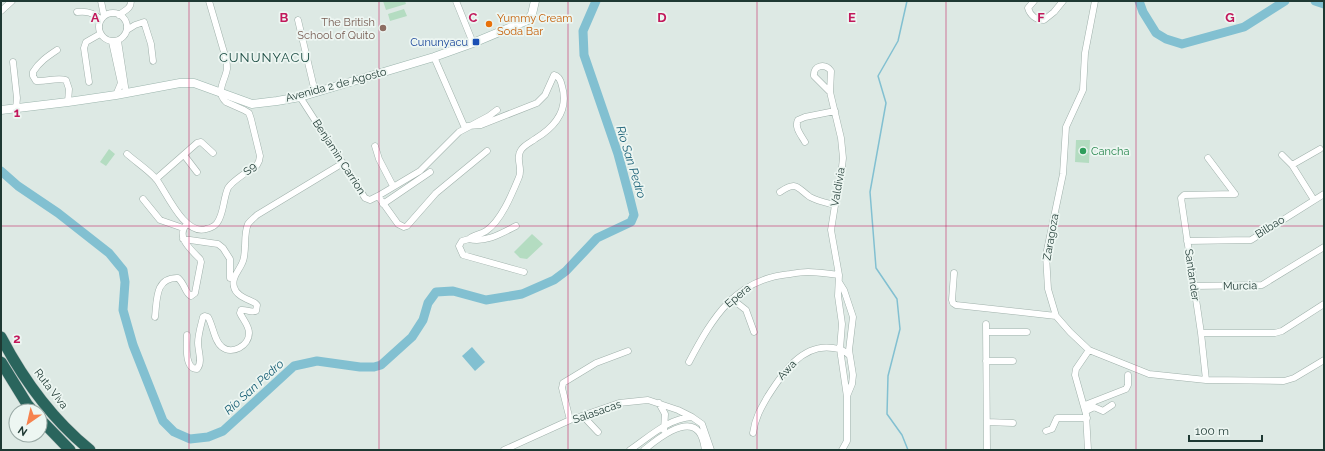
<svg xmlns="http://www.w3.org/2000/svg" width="1325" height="451" viewBox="0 0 1325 451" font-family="Raleway,sans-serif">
  <rect width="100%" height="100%" fill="#dde9e4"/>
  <!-- green -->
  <path fill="#b4dcc1" d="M383,1H405L406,4L386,10Z
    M404,9L407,16L390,21L388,14Z
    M1076,140H1090L1089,163L1075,162Z
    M109,149L115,154L106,166L100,162Z
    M532,234L543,244L527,259L520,258L514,252Z"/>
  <!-- water -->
  <path fill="#82c0d1" d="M472,347L485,362L475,371L462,356Z"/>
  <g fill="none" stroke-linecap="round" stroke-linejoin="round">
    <!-- stream -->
    <path stroke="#82c0d1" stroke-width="1.5" d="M907,1L898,41L878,76L886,103L870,192L876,268L897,299L900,329L888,376L887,414L902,435L908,450"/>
    <!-- river -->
    <path stroke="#82c0d1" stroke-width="9" d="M1139,1L1143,12L1156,33L1166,39L1182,44L1244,27L1285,1
      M1315,1L1324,4
      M1,171L18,186L58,213L109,253L123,270L125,282L123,310L133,345L163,421L174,432L190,439L208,437L223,431L294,366L317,361L360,367H374L381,365L412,337L423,320L428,303L436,292L453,291L486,300L522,294L554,280L566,271L597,238L631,222L634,215L629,195L618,154L584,55L583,31L596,1"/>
    <defs>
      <path id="street" d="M101,1L104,16
        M456,1L473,43
        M1034,1L1028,8C1030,15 1036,20 1044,20L1054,12L1063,1
        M1095,1L1085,53L1083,90L1066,127L1063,174L1046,255L1048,289L1056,316L1070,332L1089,350L1149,374L1206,380L1284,381L1294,378L1324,360
        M1,11L12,1
        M77,12C86,11 93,12 100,19V21
        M99 27a14 14 0 1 1 28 0a14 14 0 1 1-28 0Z
        M119,15C125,10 131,9 131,1
        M298,20L315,92
        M127,30L135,25L144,22L151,44L153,61
        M118,41L126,93
        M112,42L121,83L116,95
        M57,50C48,56 39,62 33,72V76L36,81C47,82 56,77 66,80L69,89L68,102
        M434,57L465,128
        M13,62L17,98L16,109
        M89,82L84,48L86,42L100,34
        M830,92L814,76C813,65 825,63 831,71L830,92L841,138L843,158L841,176L836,199L831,230L839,275L838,296L842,324L840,349L847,397V441L842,450
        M300,97L365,198L370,200L378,196L420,171L459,132L489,116L497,110
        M468,126L481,125L537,103L545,95L554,75C559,76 561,81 562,86C569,110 555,127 535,139C531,142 524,145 521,150C515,158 523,168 519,177C512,194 501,221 486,231C480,235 474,234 469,239C486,243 502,233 516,226
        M805,142C801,135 794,127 798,120L805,117L835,111
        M375,146L379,159L393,186
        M127,154C136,162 150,171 157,180C167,194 185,236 206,229C211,228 214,227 217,223C224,214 223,199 228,188C233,180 249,171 257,165L259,161L260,156L251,119L249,113L244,110L226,102C215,92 225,81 227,69C227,65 227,62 226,59L209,1
        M184,155L197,172
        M1282,155L1292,165L1314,200
        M1208,158L1235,194
        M1292,165L1320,149
        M156,179L197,143L201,142L213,153
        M780,192C797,181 796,187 810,197C817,201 827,203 835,205
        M378,196L398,224L404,227L407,226L436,193L487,151
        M143,199L160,220L183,228
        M383,204L430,172
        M183,239L218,244L223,248L230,259V278
        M469,239L462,241L459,246L463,255L524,272
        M1187,241L1251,240L1324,194
        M954,273L952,300L953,303L956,305L1056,316
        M839,282L844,290L853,317L849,350L853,375L852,384L847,396
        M1193,286L1262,285L1324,247
        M732,299L746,310L754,332
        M155,317C157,300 155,277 178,278C185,284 185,293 191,296L195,293L201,262L200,259C190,249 175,236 187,224
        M986,324L987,450
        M986,332H1027
        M1201,333H1275L1282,331L1324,304
        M187,335C187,344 184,369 197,369C203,362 198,351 198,343C198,335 201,325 203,317L205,316L208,317C213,325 214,341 222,347C232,355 249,346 249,333C249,325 243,320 240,313L241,310C246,309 250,313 256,311L257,305L255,303C248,299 236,296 234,287C231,277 240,270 243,261C247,250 243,235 248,224C250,221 254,218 257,215L343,163
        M986,361H1013
        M689,362C713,317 735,279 790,274C796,273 802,272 808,272C818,272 829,274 839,275
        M1206,380L1201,333L1181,198L1184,195L1235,194
        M659,403L665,414L664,430
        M1085,405L1126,389L1128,385V375
        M1086,411L1094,407L1103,411L1112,405
        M583,416L598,432
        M570,420L562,388L563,383L596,363L628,351
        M987,422L1013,423
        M1046,431L1052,429L1057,418H1087
        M753,433C755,418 761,408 768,396C782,374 802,343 833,348C840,349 844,350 849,355
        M504,450L570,420L619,403L648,400L678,410L692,417
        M630,450C649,437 669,418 692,417L702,424L711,450
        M644,450C655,441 686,415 699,432C703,437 704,444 705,450
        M1088,450L1086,414L1075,375L1076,369L1089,350"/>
      <path id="secondary" d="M1,110L68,102L116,95L180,83H194L252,104L277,101L300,97L434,57L473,43L528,20L532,14L535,1"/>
      <path id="highway" d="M1,337C23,379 53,420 90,450
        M1,362L27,404L33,411
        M40,419L70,450"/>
    </defs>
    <!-- street casing -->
    <use href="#street" stroke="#a0b1ab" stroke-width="7"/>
    <!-- secondary casing -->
    <use href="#secondary" stroke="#9cb5ad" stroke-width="9"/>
    <!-- highway casing -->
    <use href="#highway" stroke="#bcc4c2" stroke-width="12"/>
    <!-- street -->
    <use href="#street" stroke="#fff" stroke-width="6"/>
    <!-- secondary -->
    <use href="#secondary" stroke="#fff" stroke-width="8"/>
    <!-- highway -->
    <use href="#highway" stroke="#2a655d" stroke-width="11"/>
  </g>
  <!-- grid -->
  <path fill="none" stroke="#c2185b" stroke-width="1" stroke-opacity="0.55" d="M189,1V450M379,1V450M568,1V450M757,1V450M946,1V450M1136,1V450M1,226H1324"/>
  <!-- markers -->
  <circle fill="#e8710a" stroke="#edf6f2" stroke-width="1.5" cx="489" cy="24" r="4"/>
  <circle fill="#8d6e63" stroke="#edf6f2" stroke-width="1.5" cx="383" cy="28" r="4"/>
  <rect fill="#1a4fb4" stroke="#edf6f2" stroke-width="1.5" x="472" y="38" width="8" height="8" rx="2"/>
  <circle fill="#2e9e5b" stroke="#edf6f2" stroke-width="1.5" cx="1083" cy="151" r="4"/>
  <g text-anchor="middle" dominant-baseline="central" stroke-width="3.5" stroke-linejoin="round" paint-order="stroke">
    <!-- food labels -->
    <g font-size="11" fill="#c56008" stroke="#edf6f2" text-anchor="start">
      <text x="497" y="18">Yummy Cream<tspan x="497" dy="13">Soda Bar</tspan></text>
    </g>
    <!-- education labels -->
    <g font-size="11" fill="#785e54" stroke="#edf6f2" text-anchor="end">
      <text x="375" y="22">The British<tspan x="375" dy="13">School of Quito</tspan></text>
    </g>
    <!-- transit labels -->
    <g font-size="11" fill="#164399" stroke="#edf6f2" text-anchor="end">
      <text x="468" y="42">Cununyacu</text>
    </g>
    <!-- street labels -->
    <g font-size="11" fill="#1e3933" stroke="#edf6f2">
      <text transform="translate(336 85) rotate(-15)">Avenida 2 de Agosto</text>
      <text transform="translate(339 157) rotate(57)">Benjamin Carrion</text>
      <text transform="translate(250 169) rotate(-40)">S9</text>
      <text transform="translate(838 187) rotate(-80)">Valdivia</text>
      <text transform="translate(1270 227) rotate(-32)">Bilbao</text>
      <text transform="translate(1051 237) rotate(-80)">Zaragoza</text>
      <text transform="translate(1192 275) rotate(82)">Santander</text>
      <text transform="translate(1240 286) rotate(-1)">Murcia</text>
      <text transform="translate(738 296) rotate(-40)">Epera</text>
      <text transform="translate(787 370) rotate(-48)">Awa</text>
      <text transform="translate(51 389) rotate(52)">Ruta Viva</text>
      <text transform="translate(597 412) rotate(-19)">Salasacas</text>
    </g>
    <!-- leisure labels -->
    <g font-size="11" fill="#27864d" stroke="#edf6f2" text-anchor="start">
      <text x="1091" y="151">Cancha</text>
    </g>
    <!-- water labels -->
    <g font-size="12" font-style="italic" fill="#185f75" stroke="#edf6f2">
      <text transform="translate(631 162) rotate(73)">Río San Pedro</text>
      <text transform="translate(254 387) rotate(-42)">Río San Pedro</text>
    </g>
    <!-- quarter labels -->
    <g font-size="13" letter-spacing="1" fill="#1a4b42" stroke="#edf6f2">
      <text x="265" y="57">CUNUNYACU</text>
    </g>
  </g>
  <g font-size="13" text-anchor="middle" font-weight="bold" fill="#c2185b" stroke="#edf6f2" stroke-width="3.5" stroke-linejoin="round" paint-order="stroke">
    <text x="95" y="22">A</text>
    <text x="284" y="22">B</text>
    <text x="473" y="22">C</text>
    <text x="662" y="22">D</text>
    <text x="852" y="22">E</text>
    <text x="1041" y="22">F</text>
    <text x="1230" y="22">G</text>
    <text x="17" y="117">1</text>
    <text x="17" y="343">2</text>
  </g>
  <!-- border -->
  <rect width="1325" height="451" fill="none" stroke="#1e3933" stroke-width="4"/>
  <!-- north arrow -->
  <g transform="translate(28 423) rotate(214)"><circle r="19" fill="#edf6f2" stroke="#9aaaa6"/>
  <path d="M0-3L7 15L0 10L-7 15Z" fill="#f6824e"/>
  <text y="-6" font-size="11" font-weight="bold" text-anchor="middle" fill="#1e3933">N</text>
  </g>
  <!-- scale -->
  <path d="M1189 435v6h73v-6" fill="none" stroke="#1e3933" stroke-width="2"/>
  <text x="1195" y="435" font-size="12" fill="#1e3933" stroke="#edf6f2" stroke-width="3" paint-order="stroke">100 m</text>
</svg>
